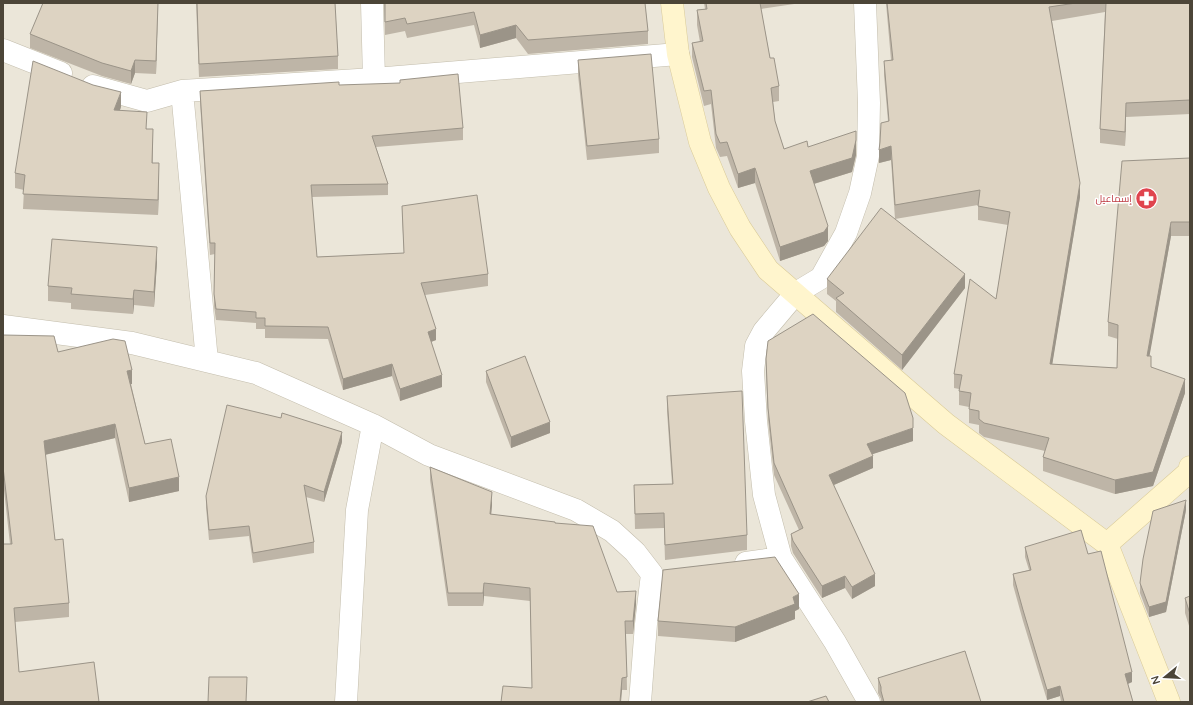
<svg xmlns="http://www.w3.org/2000/svg" width="1193" height="705" viewBox="0 0 1193 705" font-family="Quicksand,Cairo,sans-serif">
  <rect width="100%" height="100%" fill="#f7f4eb"/>
  <!-- residential -->
  <path fill="#ebe6d9" d="M3,3H1190V702H3Z"/>
  <g fill="none" stroke-linecap="round" stroke-linejoin="round">
    <defs>
      <path id="street" d="M372,3L374,79
        M3,50L61,73
        M93,86L147,101L182,91L374,79L678,54
        M182,91L207,361
        M3,326L132,343L256,373L373,425L429,455L576,510L612,531L635,552L652,574L646,624L640,702
        M781,558L835,642L869,702
        M746,563L781,558L764,495L756,421L753,371L756,346L764,331L796,293L821,278L846,233L860,193L868,156L869,103L865,3
        M346,702L357,510L373,425"/>
      <path id="secondary" d="M672,3L678,54L700,142L719,188L740,228L768,270L946,424L1107,544L1169,702
        M1107,544L1189,472L1190,467"/>
    </defs>
    <!-- street casing -->
    <use href="#street" stroke="#c3bdac" stroke-width="23"/>
    <!-- secondary casing -->
    <use href="#secondary" stroke="#dacb98" stroke-width="23"/>
    <!-- street -->
    <use href="#street" stroke="#fff" stroke-width="22"/>
    <!-- secondary -->
    <use href="#secondary" stroke="#fff5cd" stroke-width="22"/>
  </g>
  <!-- wall -->
  <path fill="#beb5a7" d="M158,3L156,74L135,73L131,84L102,76L30,48V34Z
    M196,3H335L338,56V69L199,77Z
    M384,3H645L648,31V44L528,54L516,38L480,48L474,25L407,38L405,31L385,35Z
    M704,3H801L761,9L770,58L779,86V101L773,102L775,121L784,149L808,147L856,155L852,172L814,184L828,241L824,246L780,261L755,183L738,188L727,156L720,157L716,148L711,104L704,106L692,57V43L700,42L697,25V10L705,9Z
    M886,3H1190V114L1126,117L1125,146L1100,143V129L1105,12L1052,21L1080,197L1052,364L1117,368L1118,339L1108,336V322L1190,158V236H1171L1149,356L1151,367L1185,393L1153,486L1115,494L1043,471V457L1045,451L984,437L979,433V425L969,423V407L959,405V389L954,388V374L996,299L1008,225L978,220V205L895,219L965,288L902,370L836,312V301L827,294V279L895,219L891,160L879,163L888,121L884,75V61L891,60Z
    M578,60L659,139V153L587,160L578,75Z
    M339,85L463,128V140L376,147L388,184V195L312,197L317,257L404,253L402,217V206L488,274V286L425,295L436,340L431,342L442,387L400,401L392,376L343,390L328,339L265,338V329H256V323L216,320L214,306L215,254L210,255L200,102V91Z
    M121,107L120,110L147,129L153,144L152,163L159,178L158,215L23,209L24,190L15,188V173Z
    M157,262L154,307L134,305L133,314L71,309V303L48,301V286Z
    M3,335L58,352L132,384H131L145,444L179,491L129,502L115,438L45,455L55,540L69,603V617L15,622L19,672L3,702L10,544L3,481Z
    M766,359L913,441L872,454L873,468L834,485L875,586L852,599L845,588L822,598L793,553L791,546V534L799,530L774,475L768,420L766,371Z
    M486,371L550,433L511,448L486,382Z
    M667,396L747,535V550L665,560L664,528L635,529L634,485L672,484L667,411Z
    M342,442L324,502L306,497L314,542V553L253,563L249,536L209,540L206,507V496Z
    M430,467L492,505L491,514L555,523L617,592L636,604L633,634H626L627,690L532,688L530,601L484,596L483,606H448L430,480Z
    M1186,510L1166,612L1149,617L1140,593V583Z
    M1025,547L1088,554L1132,682L1128,684L1133,702H1061L1060,696L1047,700L1023,621L1013,585V574L1029,570L1025,557Z
    M1190,596V629L1185,613V598Z
    M799,609L795,611V619L735,642L658,636V621Z
    M878,678L981,702H881V699L878,693Z"/>
  <!-- shaded-wall -->
  <path fill="#9b9488" d="M158,3L156,74V61Z
    M516,25V38L480,48V35Z
    M135,60V73L131,84V71Z
    M121,92V107L114,125V110Z
    M1126,103V117L1125,146V132Z
    M153,129V144L152,178V163Z
    M856,131V155L852,172L810,185V171Z
    M891,146V160L879,163V150Z
    M159,163V178L158,215V200Z
    M755,168V183L738,188V174Z
    M1080,183V197L1050,378V364Z
    M1171,222V236L1147,370V356Z
    M828,226V241L824,246L780,261V247Z
    M157,247V262L154,307V292Z
    M965,274V288L902,370V355Z
    M134,290V305L133,314V299Z
    M436,329V340L428,343V332Z
    M392,364V376L343,390V379Z
    M132,370V384L127,385V371Z
    M442,375V387L400,401V389Z
    M1185,379V393L1153,486L1115,494V480Z
    M550,422V433L511,448V437Z
    M115,424V438L44,455V441Z
    M913,428V441L867,456V444Z
    M342,432V442L324,502V492Z
    M873,456V468L829,487V475Z
    M179,477V491L129,502V488Z
    M492,492V505L490,527V514Z
    M1186,500V510L1166,612L1149,617V607Z
    M875,574V586L852,599V587Z
    M845,576V588L822,598V586Z
    M484,583V596L483,606V593Z
    M636,591V604L633,634V621Z
    M799,594V609L795,611V619L735,642V627Z
    M1132,672V682L1125,685V674Z
    M622,678V690L621,702H620Z
    M1060,686V696L1047,700V690Z"/>
  <!-- building -->
  <path fill="#ddd3c2" stroke="#9b9488" d="M43,3H158L156,61L135,60L131,71L102,63L30,34Z
    M197,3H335L338,56L199,64Z
    M385,3H645L648,31L528,40L516,25L480,35L474,12L407,24L405,18L385,22Z
    M706,3H760L770,58H774L779,86L771,88L775,121L784,149L807,141L808,147L856,131V140L852,158L810,171L828,226L824,232L780,247L755,168L738,174L727,142L720,143L716,134L711,90L704,91L692,43L703,41L697,10L707,9Z
    M887,3H1076L1049,7L1080,183L1050,364L1117,368L1118,325L1108,322L1122,161L1190,158V222H1171L1147,356H1151V367L1185,379L1153,472L1115,480L1043,457L1049,438L984,423L979,419V411L969,409L971,393L959,391L962,375L954,374L970,279L996,299L1010,212L978,206L980,190L895,205L891,146L879,150L880,142L881,123L889,121L884,61L893,60Z
    M1106,3H1190V100L1126,103L1125,132L1100,129Z
    M651,54L659,139L587,146L578,60Z
    M33,61L93,85L121,92L114,110L147,112L146,129H153L152,163H159L158,200L23,194L25,175L15,173Z
    M458,74L463,128L372,136L388,184L311,185L317,257L404,253L402,206L477,195L488,274L421,283L436,329L428,332L442,375L400,389L392,364L343,379L328,327L265,326V318H256V312L216,309L214,294L215,243H210L200,91L339,82V85L400,83V80Z
    M881,208L965,274L902,355L836,298L844,293L827,279Z
    M52,239L157,247L154,292L134,290L133,299L71,294L72,288L48,286Z
    M813,314L905,393L913,418V428L867,444L873,456L829,475L875,574L852,587L845,576L822,586L793,541L791,534L803,528L774,463L768,408L766,359L768,341Z
    M3,335L54,336L58,352L113,339L125,341L132,370L127,371L145,444L171,439L179,477L129,488L115,424L44,441L55,540L63,539L69,603L14,608L19,672L94,662L99,702H3V544H12L3,467Z
    M525,356L550,422L511,437L486,371Z
    M742,391L747,535L665,545L664,513L635,514L634,485L673,484L667,396Z
    M227,405L281,418L282,413L342,432L324,492L304,485L314,542L253,553L249,526L209,530L206,496Z
    M430,467L492,492L490,514L555,522V523L593,526L617,592L636,591L633,621H625L627,677L622,678L620,702H501L503,686L532,688L530,588L484,583L483,593H448Z
    M1186,500L1166,602L1149,607L1140,583L1143,559L1153,511Z
    M1081,530L1088,554L1101,551L1132,672L1125,674L1133,702H1064L1060,686L1047,690L1023,610L1013,574L1031,570L1025,547Z
    M775,557L799,594L793,597L795,604L735,627L658,621L663,570Z
    M1190,596V614L1185,598Z
    M965,651L981,702H884L881,691V687L878,678Z
    M209,677H247L246,702H208Z
    M826,696L829,702H807Z"/>
  <!-- icons -->
  <defs>
    <symbol id="pharmacy-disc" viewBox="-11 -11 22 22"><circle r="9.5" fill="#e0444e" stroke="#fff"/><path d="M-2-6h4v4h4v4h-4v4h-4v-4h-4v-4h4Z" fill="#fff"/></symbol>
  </defs>
  <g fill-rule="evenodd">
    <use href="#pharmacy-disc" x="1134" y="186" width="25" height="25"/>
  </g>
  <g text-anchor="middle" dominant-baseline="central" stroke-width="3" stroke-linejoin="round" paint-order="stroke">
    <!-- health labels -->
    <g font-size="10" fill="#be3a42" stroke="#fff" text-anchor="end">
      <text x="1132" y="198">إسماعيل</text>
    </g>
  </g>
  <!-- border -->
  <rect width="1193" height="705" fill="none" stroke="#4c4538" stroke-width="8"/>
  <!-- north arrow -->
  <g transform="translate(1165 677) rotate(252)" stroke="#ffffff" stroke-width="3" paint-order="stroke">
  <path d="M0-3L7 15L0 10L-7 15Z" fill="#4c4538"/>
  <text y="-6" font-size="11" font-weight="bold" text-anchor="middle" fill="#4c4538">N</text>
  </g>
</svg>
